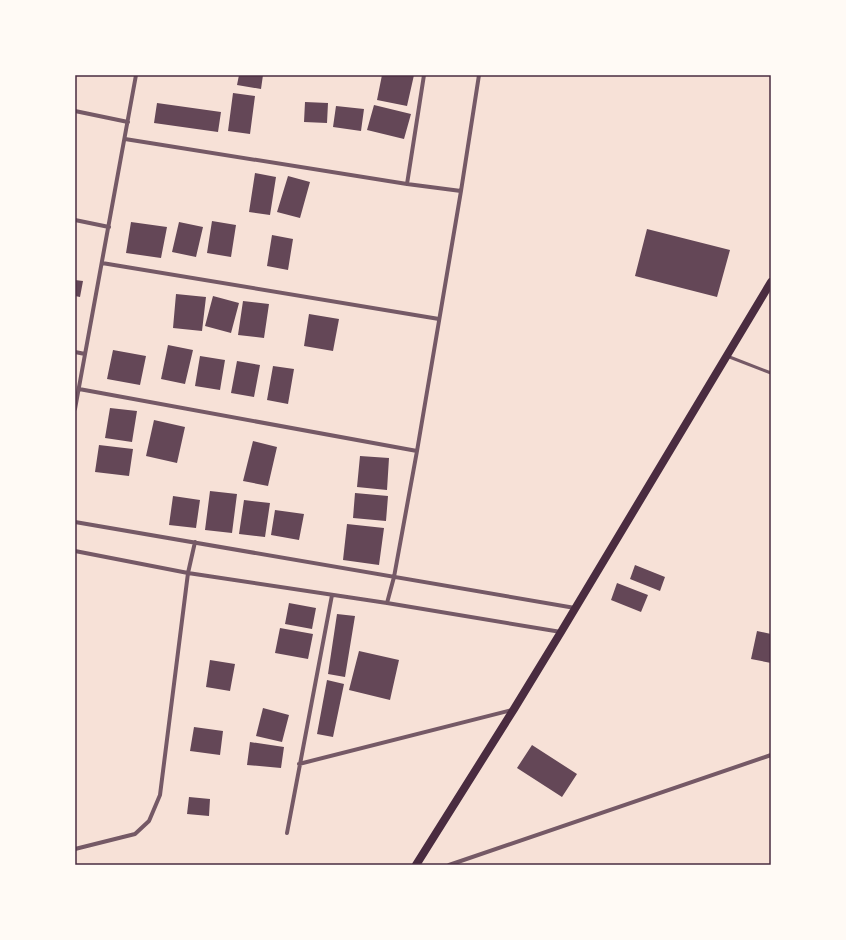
<svg xmlns="http://www.w3.org/2000/svg" width="846" height="940" viewBox="0 0 846 940" font-family="Poppins,sans-serif">
  <rect width="100%" height="100%" fill="#f7e1d7"/>
  <!-- building -->
  <path fill="#644757" d="M239,75H263L261,89L237,85Z
    M382,75H414L407,106L377,100Z
    M233,93L255,96L250,134L228,131Z
    M305,102L328,103L327,123L304,122Z
    M157,103L221,112L218,132L154,123Z
    M374,105L411,114L404,139L367,130Z
    M336,106L364,109L361,131L333,127Z
    M255,173L276,177L270,215L249,212Z
    M288,176L310,182L300,218L277,212Z
    M212,221L236,225L231,257L207,253Z
    M131,222L167,227L161,258L126,253Z
    M179,222L203,227L196,257L172,252Z
    M647,229L730,250L717,297L635,276Z
    M272,235L293,239L288,270L267,266Z
    M75,280L83,281L80,297L75,296Z
    M176,294L206,297L202,331L173,328Z
    M213,296L239,303L231,333L205,326Z
    M243,301L269,304L264,338L238,335Z
    M309,314L339,319L333,351L304,346Z
    M168,345L193,350L185,384L161,379Z
    M113,350L146,356L140,385L107,379Z
    M200,356L225,360L220,390L195,386Z
    M237,361L260,365L254,397L231,393Z
    M273,366L294,369L288,404L267,400Z
    M110,408L137,411L132,442L105,438Z
    M154,420L185,427L177,463L146,456Z
    M253,441L277,447L268,486L243,481Z
    M99,445L133,449L129,476L95,472Z
    M360,456L389,458L387,490L357,487Z
    M210,491L237,494L232,533L205,530Z
    M355,493L388,496L386,521L353,518Z
    M173,496L200,500L196,528L169,525Z
    M244,500L270,503L265,537L239,534Z
    M275,510L304,514L299,540L271,535Z
    M347,524L384,528L379,565L343,560Z
    M635,565L665,577L660,591L630,579Z
    M617,583L648,595L641,612L611,600Z
    M289,603L316,608L312,629L285,624Z
    M337,614L355,616L345,677L328,674Z
    M280,628L313,634L308,659L275,653Z
    M757,631L771,634V663L751,659Z
    M359,651L399,660L390,700L349,690Z
    M210,660L235,664L230,691L206,687Z
    M327,680L344,684L333,737L317,734Z
    M263,708L289,715L282,742L256,736Z
    M194,727L223,731L220,755L190,751Z
    M250,742L284,747L281,768L247,765Z
    M532,745L577,774L562,797L517,768Z
    M189,797L210,799L209,816L187,814Z"/>
  <g fill="none" stroke-linecap="round" stroke-linejoin="round">
    <!-- service -->
    <path stroke="#755966" stroke-width="3" d="M727,356L771,373"/>
    <!-- minor -->
    <path stroke="#755966" stroke-width="4" d="M75,111L128,122
      M125,139L407,184L461,191
      M407,184L424,75
      M75,220L109,227
      M102,263L439,319
      M75,352L85,354
      M79,389L417,451
      M75,409L136,75
      M75,522L575,608
      M75,551L188,573L387,603L561,632
      M387,603L394,577L417,451L461,191L479,75
      M299,764L512,710
      M287,833L332,595
      M75,849L135,834L149,821L160,795L188,573L195,542
      M449,865L771,755"/>
    <!-- secondary -->
    <path stroke="#4a2c40" stroke-width="8" d="M416,865L514,709L561,632L771,282"/>
  </g>
  <!-- border -->
  <rect width="846" height="940" fill="none" stroke="#fffaf5" stroke-width="152"/>
  <rect x="76" y="76" width="694" height="788" fill="none" stroke="#4a2c40" stroke-width="1.5"/>
</svg>
